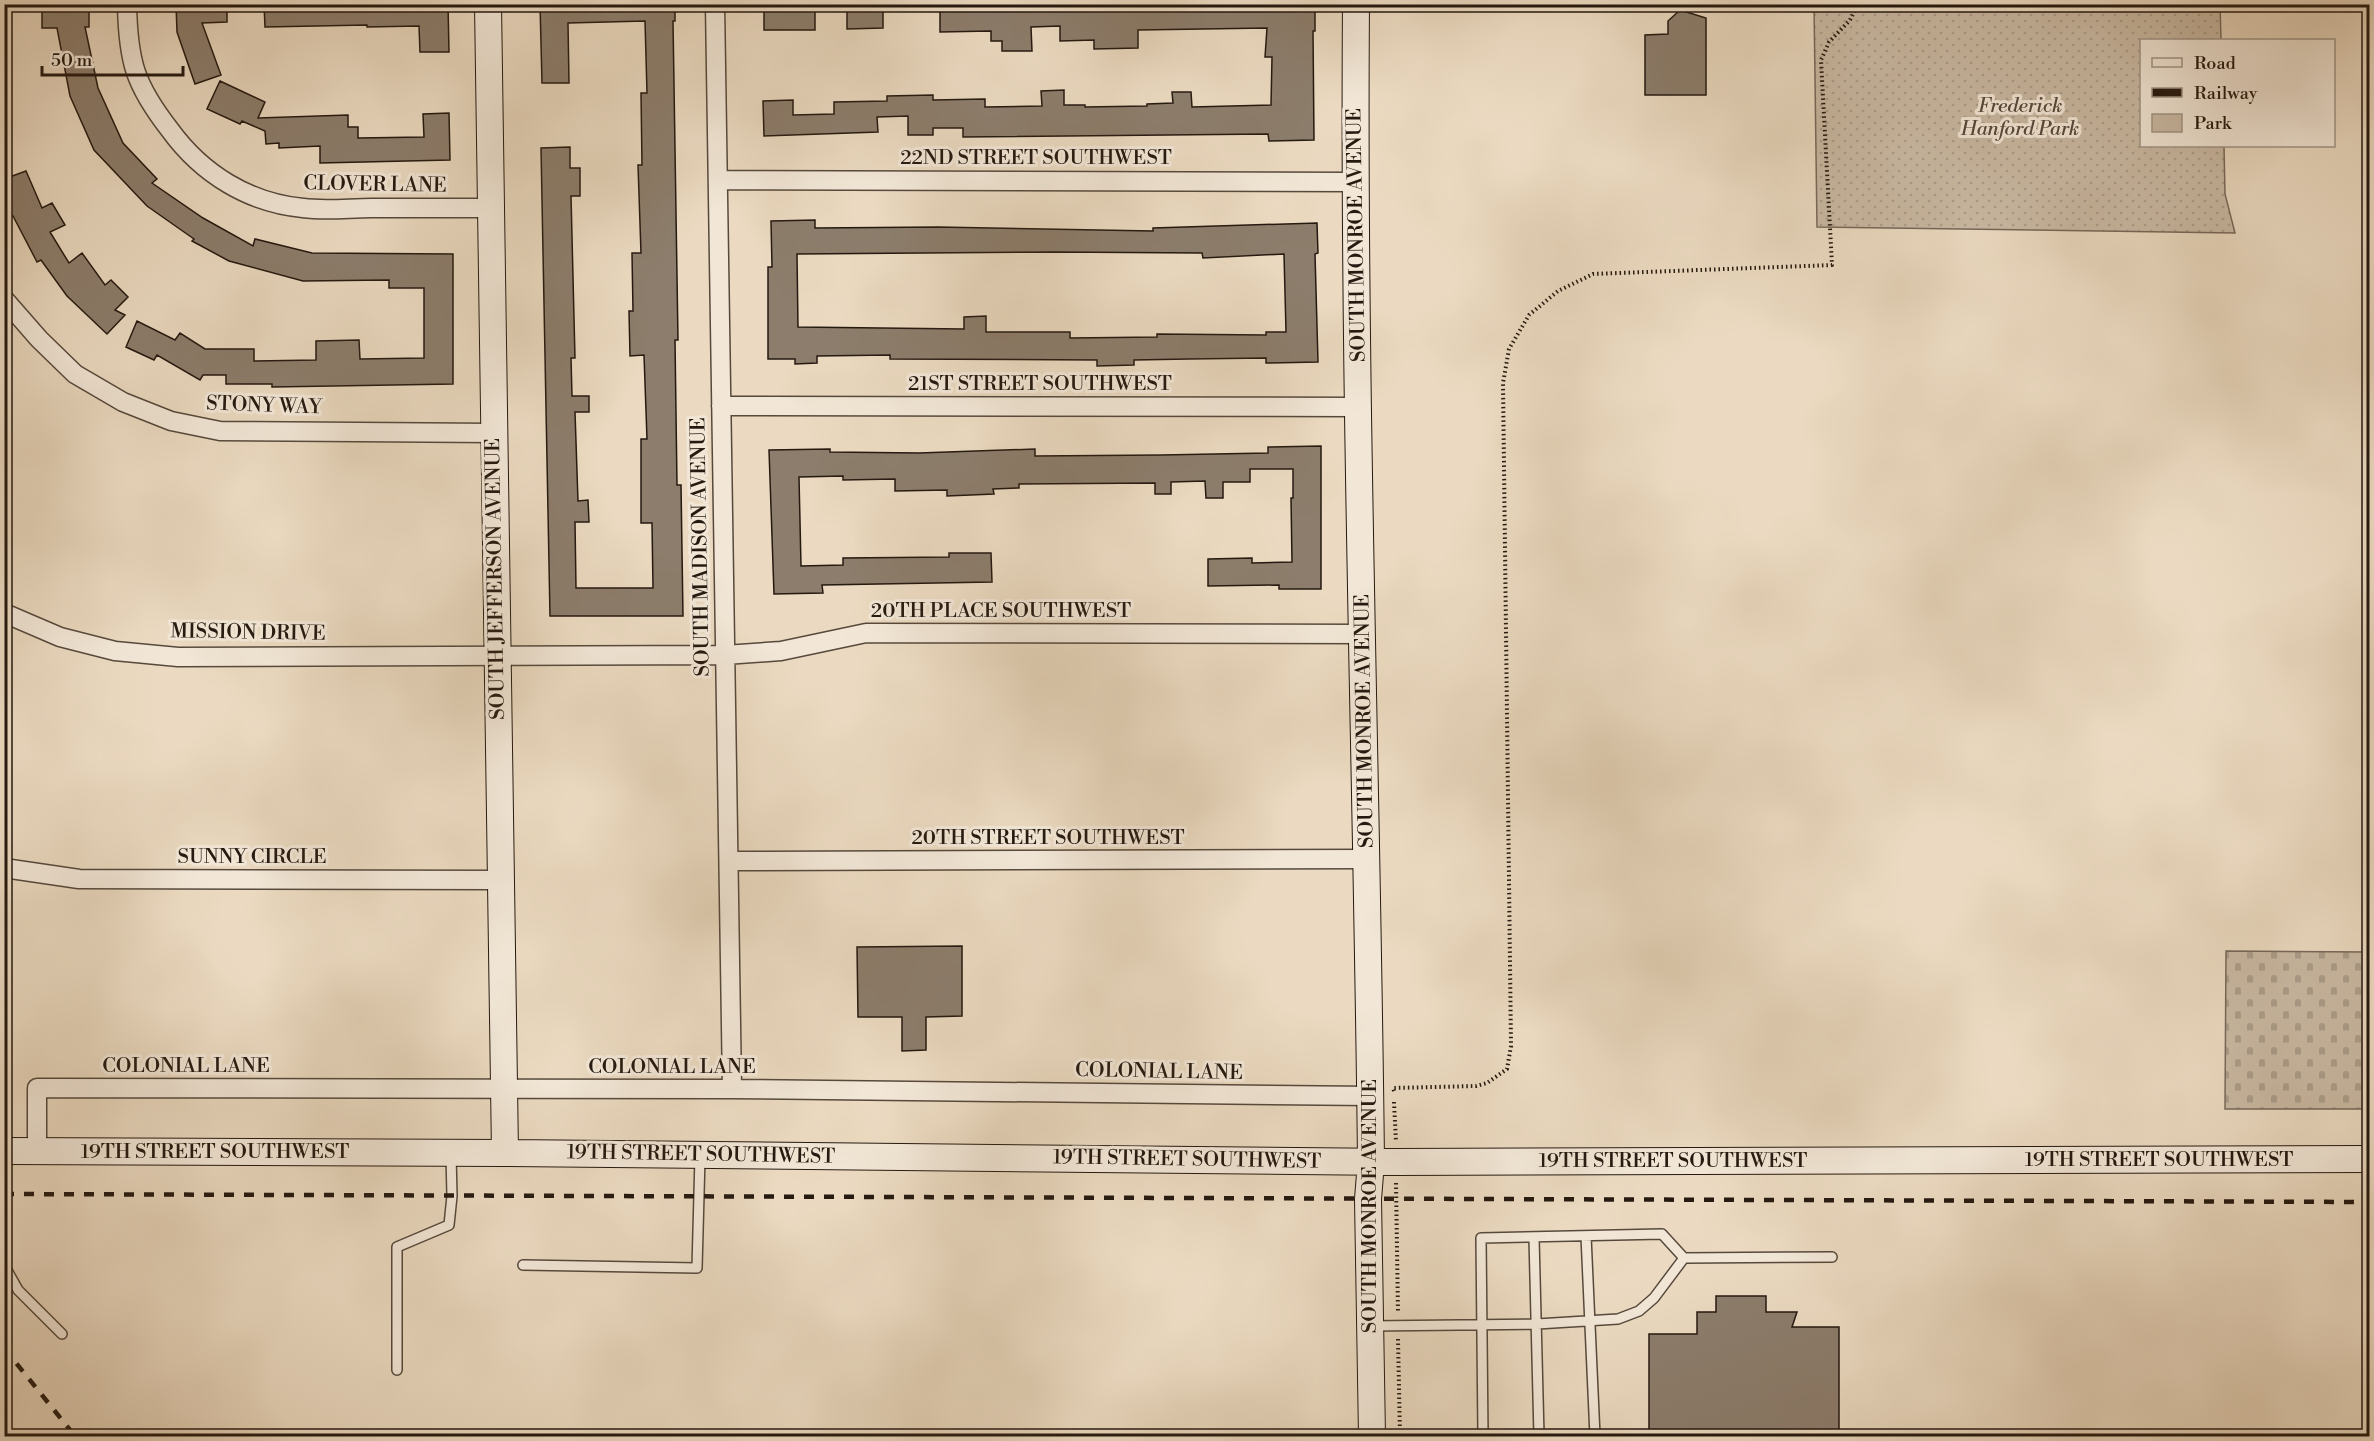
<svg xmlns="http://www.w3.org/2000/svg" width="2374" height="1441" viewBox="0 0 2374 1441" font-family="'Libre Bodoni',serif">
  <defs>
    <pattern id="green-dots" width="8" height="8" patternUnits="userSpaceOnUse" patternTransform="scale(1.5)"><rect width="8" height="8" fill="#c9b9a3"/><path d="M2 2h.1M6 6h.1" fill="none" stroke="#ac9e8b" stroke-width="1.8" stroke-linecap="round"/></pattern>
    <pattern id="cemetery-stones" width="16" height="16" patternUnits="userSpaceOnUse" patternTransform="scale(1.5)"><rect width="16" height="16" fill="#c9b9a3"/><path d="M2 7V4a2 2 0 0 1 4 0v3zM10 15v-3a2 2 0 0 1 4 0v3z" fill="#ac9e8b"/></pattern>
  </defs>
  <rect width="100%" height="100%" fill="#ebdac1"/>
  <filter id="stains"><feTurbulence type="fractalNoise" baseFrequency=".00333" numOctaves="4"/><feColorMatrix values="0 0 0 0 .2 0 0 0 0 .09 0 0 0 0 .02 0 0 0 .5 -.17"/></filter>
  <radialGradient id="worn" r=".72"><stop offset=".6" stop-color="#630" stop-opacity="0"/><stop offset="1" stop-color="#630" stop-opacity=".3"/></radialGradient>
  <!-- green -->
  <path fill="url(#green-dots)" stroke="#77695a" stroke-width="1.5" d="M1814,5H2220L2221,40H2142V146H2224L2225,194L2235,233L1817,227Z"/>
  <!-- cemetery -->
  <path fill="url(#cemetery-stones)" stroke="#77695a" stroke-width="1.5" d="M2226,951L2369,952V1109H2225Z"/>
  <!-- building -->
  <path fill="#8c7d6c" stroke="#251910" stroke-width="1.5" fill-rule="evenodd" d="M51,4H89V27H85L98,88L123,143L157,179L152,183L203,218L253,246L255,239L312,253L453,254V384L272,387V384H226V375H203L200,380L157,355L154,360L126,347L137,321L175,340L180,333L205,349H254V361L316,360V341L359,340L360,359L424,358V288H389V280L303,281L229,261L192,241L194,239L147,206L94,150L70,96L57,28H42V10L51,9Z
    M176,4H227V22L202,23L221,75L195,84L177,32Z
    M264,4H448L449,52H420L419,26L367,27V25L265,27Z
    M540,4H675V21H673L678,340H675L677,485H681L683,616H550L541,148L570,147V168H580V196H571L575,358H571L572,396H589V412H575L578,501L588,500L589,522H575L576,588H653L652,523H641V439H647L644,355L630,356L629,311H633L632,253H641L638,165H642L641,93H647L645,21L568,23L569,83H542Z
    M764,4H815V30H764Z
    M847,4H883V28L847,29Z
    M940,4H1086V8L1185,4H1315V31H1313L1314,140L1269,141L1268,134L963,137V128H933V135H908V116L877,117L878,132L764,136L763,101L793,100V115L834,114V102L887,101V96L933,95V100L985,99V107L1042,106L1041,91L1064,90V105H1085V107L1147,106V104L1173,103L1172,92H1191L1192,107L1271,105L1272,57H1265L1267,28L1138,30V48L1094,49V40L1060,41V26L1031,27L1032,51H1002V41H991V31L940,32Z
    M1680,10L1706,18V95H1645V35L1668,34V21Z
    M220,81L265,102L258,118L348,115V127H358V138L424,137L423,114L449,113L450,160L320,163V146L279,148V143L266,144L265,131L242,121L240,124L207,109Z
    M26,171L42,208L52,203L65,225L50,232L69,263L82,253L105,285L111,280L128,297L115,310L125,315L107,334L67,296L41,260L37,262L13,216L4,220V179Z
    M815,220V228L938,227L1153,231V228L1317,223L1318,253L1315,254L1318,362L1266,363V358L1189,359L1134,360V365L1097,366V360L890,359V355L817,356V363L795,364V359H768V267H772L771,221ZM1053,252L1202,253L1203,258L1284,254L1286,332H1266V335L1157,334V337L1070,338V332H986V316L964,317V329L798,327L797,254Z
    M1321,446V589H1279V585L1208,586V559L1252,558V563L1292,562L1291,498H1293V469H1250V482H1223V498H1206L1205,481L1171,482V494H1155V483L1019,484V488L993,489L994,494L947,496V490L895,491V479L843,480V476L799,477L801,566L843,565V558L949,557V553H991L992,582L822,585L823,593L774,594L769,450L830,449V452L919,453L1035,449V456L1161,455L1268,453V447Z
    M962,946V1016L926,1017V1050L902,1051V1017H858L857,947Z
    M1716,1296H1766V1312H1797L1792,1327H1839V1435L1649,1437V1334H1697V1312H1716Z"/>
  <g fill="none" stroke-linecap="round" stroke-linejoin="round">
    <defs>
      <path id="lane" d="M1586,1236L1595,1436
        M1534,1238L1539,1436
        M4,1265L18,1290L62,1334
        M523,1265L697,1268L700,1157
        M1371,1326L1537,1324L1618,1319L1639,1311L1654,1298L1684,1258
        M397,1370V1247L449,1225L452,1196L451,1155
        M1483,1436L1481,1238L1662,1234L1684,1258L1832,1257"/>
      <path id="street" d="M127,4C128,62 135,85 170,130C202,174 249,203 303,208C326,211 349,208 372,208C411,208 451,208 491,208
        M715,4L732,1089
        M718,180L1355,182
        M4,299L39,339L75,374L123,402L171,421L220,431L494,433
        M721,406L1359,407
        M4,613L60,637L115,651L178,657L725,655L781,651L866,633L1363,634
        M729,861L1368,859
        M4,868L79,879L501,880
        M37,1151V1088L732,1089L1371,1096"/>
      <path id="secondary" d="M488,4L505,1153
        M1356,4C1353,390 1367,776 1371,1162L1368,1199L1372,1436
        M4,1151L505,1153L1396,1162L2370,1159"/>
    </defs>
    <!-- lane casing -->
    <use href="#lane" stroke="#56493c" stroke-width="12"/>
    <!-- street casing -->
    <use href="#street" stroke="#56493c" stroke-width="21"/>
    <!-- secondary casing -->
    <use href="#secondary" stroke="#251910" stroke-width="28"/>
    <!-- path -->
    <path stroke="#251910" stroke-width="4" stroke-dasharray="1.5 3" stroke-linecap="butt" d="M1394,1091L1393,1088L1476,1086L1487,1083L1507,1069L1511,1046L1503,383L1509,349L1529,315L1558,291L1593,274L1832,265L1821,60L1829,42L1850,20L1858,4
      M1394,1102L1396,1142
      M1396,1183L1398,1313
      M1398,1339L1400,1436"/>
    <!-- lane -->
    <use href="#lane" stroke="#f2e7d7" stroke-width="9"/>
    <!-- street -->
    <use href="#street" stroke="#f2e7d7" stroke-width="18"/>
    <!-- secondary -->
    <use href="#secondary" stroke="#f2e7d7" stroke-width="26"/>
    <!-- rail -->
    <path stroke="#251910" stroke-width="4.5" stroke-dasharray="10 10" stroke-linecap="butt" d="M4,1194L2370,1202
      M4,1348L75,1436"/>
  </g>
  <g text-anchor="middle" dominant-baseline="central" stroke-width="6" stroke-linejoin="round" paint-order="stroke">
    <!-- park labels -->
    <g font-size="20" font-style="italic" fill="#56493c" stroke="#f2e7d7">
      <text x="2020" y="106">Frederick<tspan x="2020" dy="23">Hanford Park</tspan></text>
    </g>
    <!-- street labels -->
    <g font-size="20" fill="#251910" stroke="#f2e7d7">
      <text x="1036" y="158">22ND STREET SOUTHWEST</text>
      <text transform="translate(375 185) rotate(1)">CLOVER LANE</text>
      <text transform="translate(1357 235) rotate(-91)">SOUTH MONROE AVENUE</text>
      <text x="1040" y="384">21ST STREET SOUTHWEST</text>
      <text transform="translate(264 406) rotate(2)">STONY WAY</text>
      <text transform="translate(701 547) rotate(-91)">SOUTH MADISON AVENUE</text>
      <text transform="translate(496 579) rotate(-91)">SOUTH JEFFERSON AVENUE</text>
      <text x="1001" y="611">20TH PLACE SOUTHWEST</text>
      <text transform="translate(248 633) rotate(1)">MISSION DRIVE</text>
      <text transform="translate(1365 721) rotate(-91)">SOUTH MONROE AVENUE</text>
      <text x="1048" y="838">20TH STREET SOUTHWEST</text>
      <text x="252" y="857">SUNNY CIRCLE</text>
      <text x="186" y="1066">COLONIAL LANE</text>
      <text x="672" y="1067">COLONIAL LANE</text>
      <text transform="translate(1159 1072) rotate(1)">COLONIAL LANE</text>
      <text x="215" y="1152">19TH STREET SOUTHWEST</text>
      <text transform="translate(701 1155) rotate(1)">19TH STREET SOUTHWEST</text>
      <text transform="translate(1187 1160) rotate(1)">19TH STREET SOUTHWEST</text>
      <text x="2159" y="1160">19TH STREET SOUTHWEST</text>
      <text x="1673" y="1161">19TH STREET SOUTHWEST</text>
      <text transform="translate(1370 1206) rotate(-90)">SOUTH MONROE AVENUE</text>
    </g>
  </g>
  <!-- margin -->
  <rect width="2374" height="1441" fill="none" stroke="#ebdac1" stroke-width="24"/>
  <rect x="6" y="6" width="2362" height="1429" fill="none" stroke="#251910" stroke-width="3"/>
  <rect x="12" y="12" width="2350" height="1417" fill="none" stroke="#251910" stroke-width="1.5"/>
  <!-- legend -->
  <rect x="2140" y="39" width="195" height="108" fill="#f2e7d7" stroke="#a09587" stroke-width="1.5"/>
  <rect x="2152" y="58" width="30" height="9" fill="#f2e7d7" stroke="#a09587" stroke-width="1.5"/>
  <text x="2194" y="69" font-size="18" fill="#251910">Road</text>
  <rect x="2152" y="88" width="30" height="9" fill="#251910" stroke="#a09587" stroke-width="1.5"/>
  <text x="2194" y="99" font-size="18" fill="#251910">Railway</text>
  <rect x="2152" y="114" width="30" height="18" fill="#c9b9a3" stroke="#a09587" stroke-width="1.5"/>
  <text x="2194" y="129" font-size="18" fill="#251910">Park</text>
  <!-- scale -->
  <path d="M42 66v9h141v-9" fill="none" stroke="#251910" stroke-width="3"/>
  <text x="51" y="66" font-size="18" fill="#251910" stroke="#f2e7d7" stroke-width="4.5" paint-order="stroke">50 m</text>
  <rect width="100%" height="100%" filter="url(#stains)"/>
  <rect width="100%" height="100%" fill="url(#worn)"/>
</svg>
